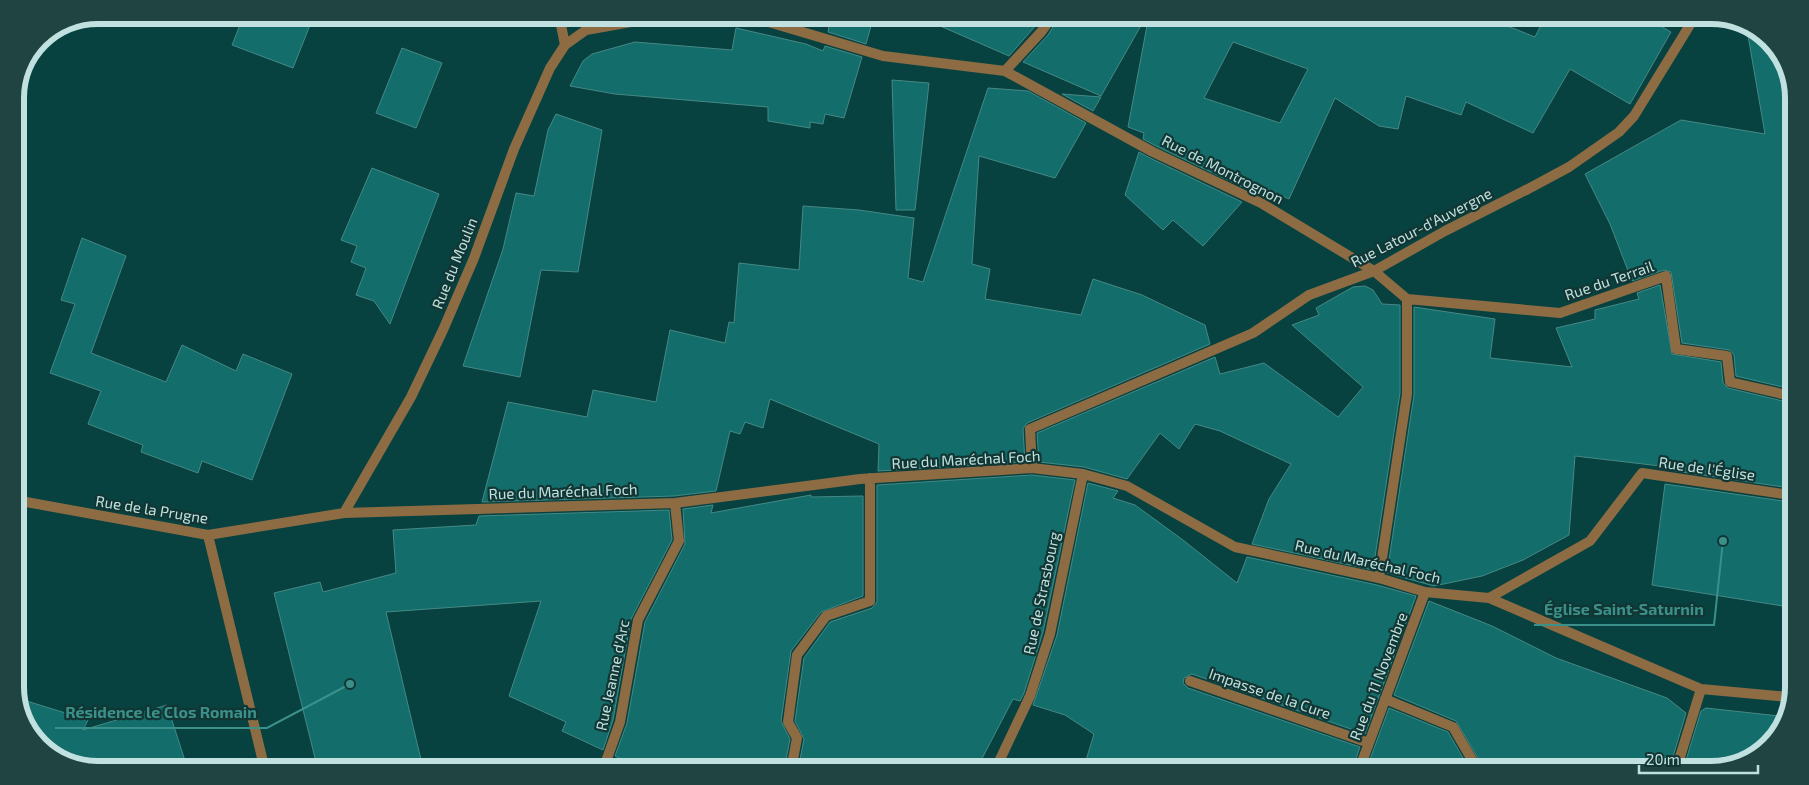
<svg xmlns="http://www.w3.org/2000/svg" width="1809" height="785" viewBox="0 0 1809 785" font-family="'Exo 2',sans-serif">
  <rect width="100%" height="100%" fill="#084240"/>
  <!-- building -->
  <path fill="#136d6b" stroke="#458986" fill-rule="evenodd" d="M244,15H314L293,68L232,45Z
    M831,15H874L866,44L828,32Z
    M915,15H1045L1009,56Z
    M1060,15H1147L1101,96L1023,62L1048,35Z
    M1149,15H1480L1535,37L1546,15H1642L1671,32L1630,104L1570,69L1533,133L1466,102L1461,115L1406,96L1398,129L1379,126L1335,98L1289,199L1257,184L1251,191L1156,146L1143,139L1144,133L1128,127ZM1233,42L1308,69L1280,123L1204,98Z
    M1746,24L1780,51L1794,92L1791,389L1736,376L1734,355L1730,350L1682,343L1671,272L1664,270L1632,281L1610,224L1585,174L1681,120L1765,134Z
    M736,28L806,44L823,51L825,46L862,57L844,118L825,114L823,124L810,122V128L768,121V107L615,94L570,86L583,61L592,54L635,42L732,50Z
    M402,48L442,63L416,128L376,113Z
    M892,80L929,83L915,210H896Z
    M988,88L1028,91L1086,123L1055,178L979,156L972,264L990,269L985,299L1081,315L1093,279L1142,295L1205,325L1210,344L1027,423L1023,429L1025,462L878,471L879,444L770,399L763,428L745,422L740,434L730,431L716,491L674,496L482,502L508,402L587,417L593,390L656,402L670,330L725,343L729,322L734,323L739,263L799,270L803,206L859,210L914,218L908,278L923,282Z
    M1062,94L1101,97L1093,111Z
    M556,114L602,130L578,272L541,270L520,377L463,366L503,249L516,193L534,196L548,130Z
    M1139,152L1150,158L1242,202L1203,246L1173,220L1163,230L1125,195Z
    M372,168L439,194L390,324L374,301L356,295L366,268L351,262L357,246L341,240Z
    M82,238L126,256L91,353L166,382L182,345L236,371L243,354L292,374L252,480L202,461L198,473L141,452L143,445L88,424L101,391L50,373L75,304L61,300Z
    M1660,285L1672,354L1721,362L1723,383L1728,388L1791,403L1790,488L1669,470V467L1575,456L1569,535L1523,560L1482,576L1434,586L1387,573L1414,395V307L1495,319L1490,358L1572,367L1556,328L1595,319V310L1639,299L1637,293Z
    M1365,286L1373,290L1382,304L1400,305V393L1373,570L1252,544L1269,499L1291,464L1220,431L1195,424L1179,449L1160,433L1127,479L1084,467L1039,462L1037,433L1215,357L1220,374L1264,363L1338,417L1363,387L1292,325L1319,315L1316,308L1353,287Z
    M1032,475L1075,480L1043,632L1024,693L1020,701L1013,699L976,770H798L804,739L795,721L804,658L830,622L872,608L877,602V485Z
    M1088,483L1118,491L1113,498L1135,505L1183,540L1237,583L1247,557L1377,585L1416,596L1365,734L1192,674L1184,678L1183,683L1188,688L1360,747L1352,770H1083L1094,734L1065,715L1033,705L1057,635Z
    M1665,484L1790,502L1789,607L1652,585Z
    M811,495V497L863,496V596L821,612L791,651L781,721L790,739L784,770H644L615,756L627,723L645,622L685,544L683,509L713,505L711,513Z
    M669,510L672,540L631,619L613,720L603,750L562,731L566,722L509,696L541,601L386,612L422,764L399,770H318L274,593L320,582L323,592L396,573L393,530L476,525L479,516Z
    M1429,601L1492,626L1556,658L1667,698L1686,713L1669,770H1485L1456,721L1394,695Z
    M17,698L88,720L83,730L167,705L188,770H98L66,764L29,734Z
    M1389,708L1448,732L1470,770H1366Z
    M1706,708L1788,717V719L1758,756L1712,770H1683L1701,711Z"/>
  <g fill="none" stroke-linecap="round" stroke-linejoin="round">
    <!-- pedestrian -->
    <path stroke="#8e6c43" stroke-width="10" d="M1526,190L1569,167L1619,132L1634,116L1696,15"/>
    <!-- minor -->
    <path stroke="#8e6c43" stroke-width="10" d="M559,15L565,45
      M745,15L883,56L1005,71L1153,152L1261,203L1374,271L1407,299V394L1379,578
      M1709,15H1712
      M1005,71L1042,31L1053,15
      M1407,299L1560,313L1666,276L1676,349L1727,356L1730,382L1791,396
      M1032,468L1030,429L1253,333L1309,295L1374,271L1445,231L1526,190
      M15,500L208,535L344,513L675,503L860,479L1032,468L1083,474L1127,486L1235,547L1379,578L1425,592L1489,598L1701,689L1788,697
      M344,513L411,397L443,330L474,258L514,149L550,68L565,45L586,30L670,15
      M208,535L265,770
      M1489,598L1590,541L1642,473L1790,495
      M1190,681L1369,743
      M1385,699L1453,727L1478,770
      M603,770L620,722L638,620L679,541L675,503
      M791,770L797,738L788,722L797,655L826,616L870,601V478
      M995,770L1030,696L1050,634L1083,474
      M1359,770L1425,592
      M1676,770L1701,689"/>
  </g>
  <g text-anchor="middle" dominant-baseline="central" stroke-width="4.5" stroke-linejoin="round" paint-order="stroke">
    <!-- street labels -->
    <g font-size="15" fill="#c0e1df" stroke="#113634">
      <text transform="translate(1223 169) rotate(27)">Rue de Montrognon</text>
      <text transform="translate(1421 227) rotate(-27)">Rue Latour-d'Auvergne</text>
      <text transform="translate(454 263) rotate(-68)">Rue du Moulin</text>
      <text transform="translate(1609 280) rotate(-19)">Rue du Terrail</text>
      <text transform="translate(966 459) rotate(-3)">Rue du Maréchal Foch</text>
      <text transform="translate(1707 468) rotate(8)">Rue de l'Église</text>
      <text transform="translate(563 491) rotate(-2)">Rue du Maréchal Foch</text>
      <text transform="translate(152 509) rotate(9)">Rue de la Prugne</text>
      <text transform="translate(1368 561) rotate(13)">Rue du Maréchal Foch</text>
      <text transform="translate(1041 593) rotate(-78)">Rue de Strasbourg</text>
      <text transform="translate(612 675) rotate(-78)">Rue Jeanne d'Arc</text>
      <text transform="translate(1378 676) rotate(-69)">Rue du 11 Novembre</text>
      <text transform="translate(1270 693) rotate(19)">Impasse de la Cure</text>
    </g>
  </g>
  <!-- crop -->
  <path d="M0 0H1809V785H0ZM98 24H1711A74 74 0 0 1 1785 98V687A74 74 0 0 1 1711 761H98A74 74 0 0 1 24 687V98A74 74 0 0 1 98 24Z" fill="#1f4442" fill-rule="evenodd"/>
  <path fill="none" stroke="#c0e1df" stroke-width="6" d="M98 24H1711A74 74 0 0 1 1785 98V687A74 74 0 0 1 1711 761H98A74 74 0 0 1 24 687V98A74 74 0 0 1 98 24Z"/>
  <!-- callouts -->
  <path fill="none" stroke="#3b918a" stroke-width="2" d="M1723 541L1714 625H1534M350 684L267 728H55"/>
  <g fill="#3b918a" stroke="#113634" stroke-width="2">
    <circle cx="1723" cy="541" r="5"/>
    <circle cx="350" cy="684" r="5"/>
  </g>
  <g font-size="16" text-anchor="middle" font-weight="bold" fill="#3b918a" stroke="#113634" stroke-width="4.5" stroke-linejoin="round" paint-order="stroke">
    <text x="1624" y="615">Église Saint-Saturnin</text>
    <text x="161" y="718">Résidence le Clos Romain</text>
  </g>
  <!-- scale -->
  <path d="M1639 765v8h119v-8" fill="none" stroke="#c0e1df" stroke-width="2.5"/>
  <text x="1646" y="765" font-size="15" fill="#c0e1df" stroke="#113634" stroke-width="4" paint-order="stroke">20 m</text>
</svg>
